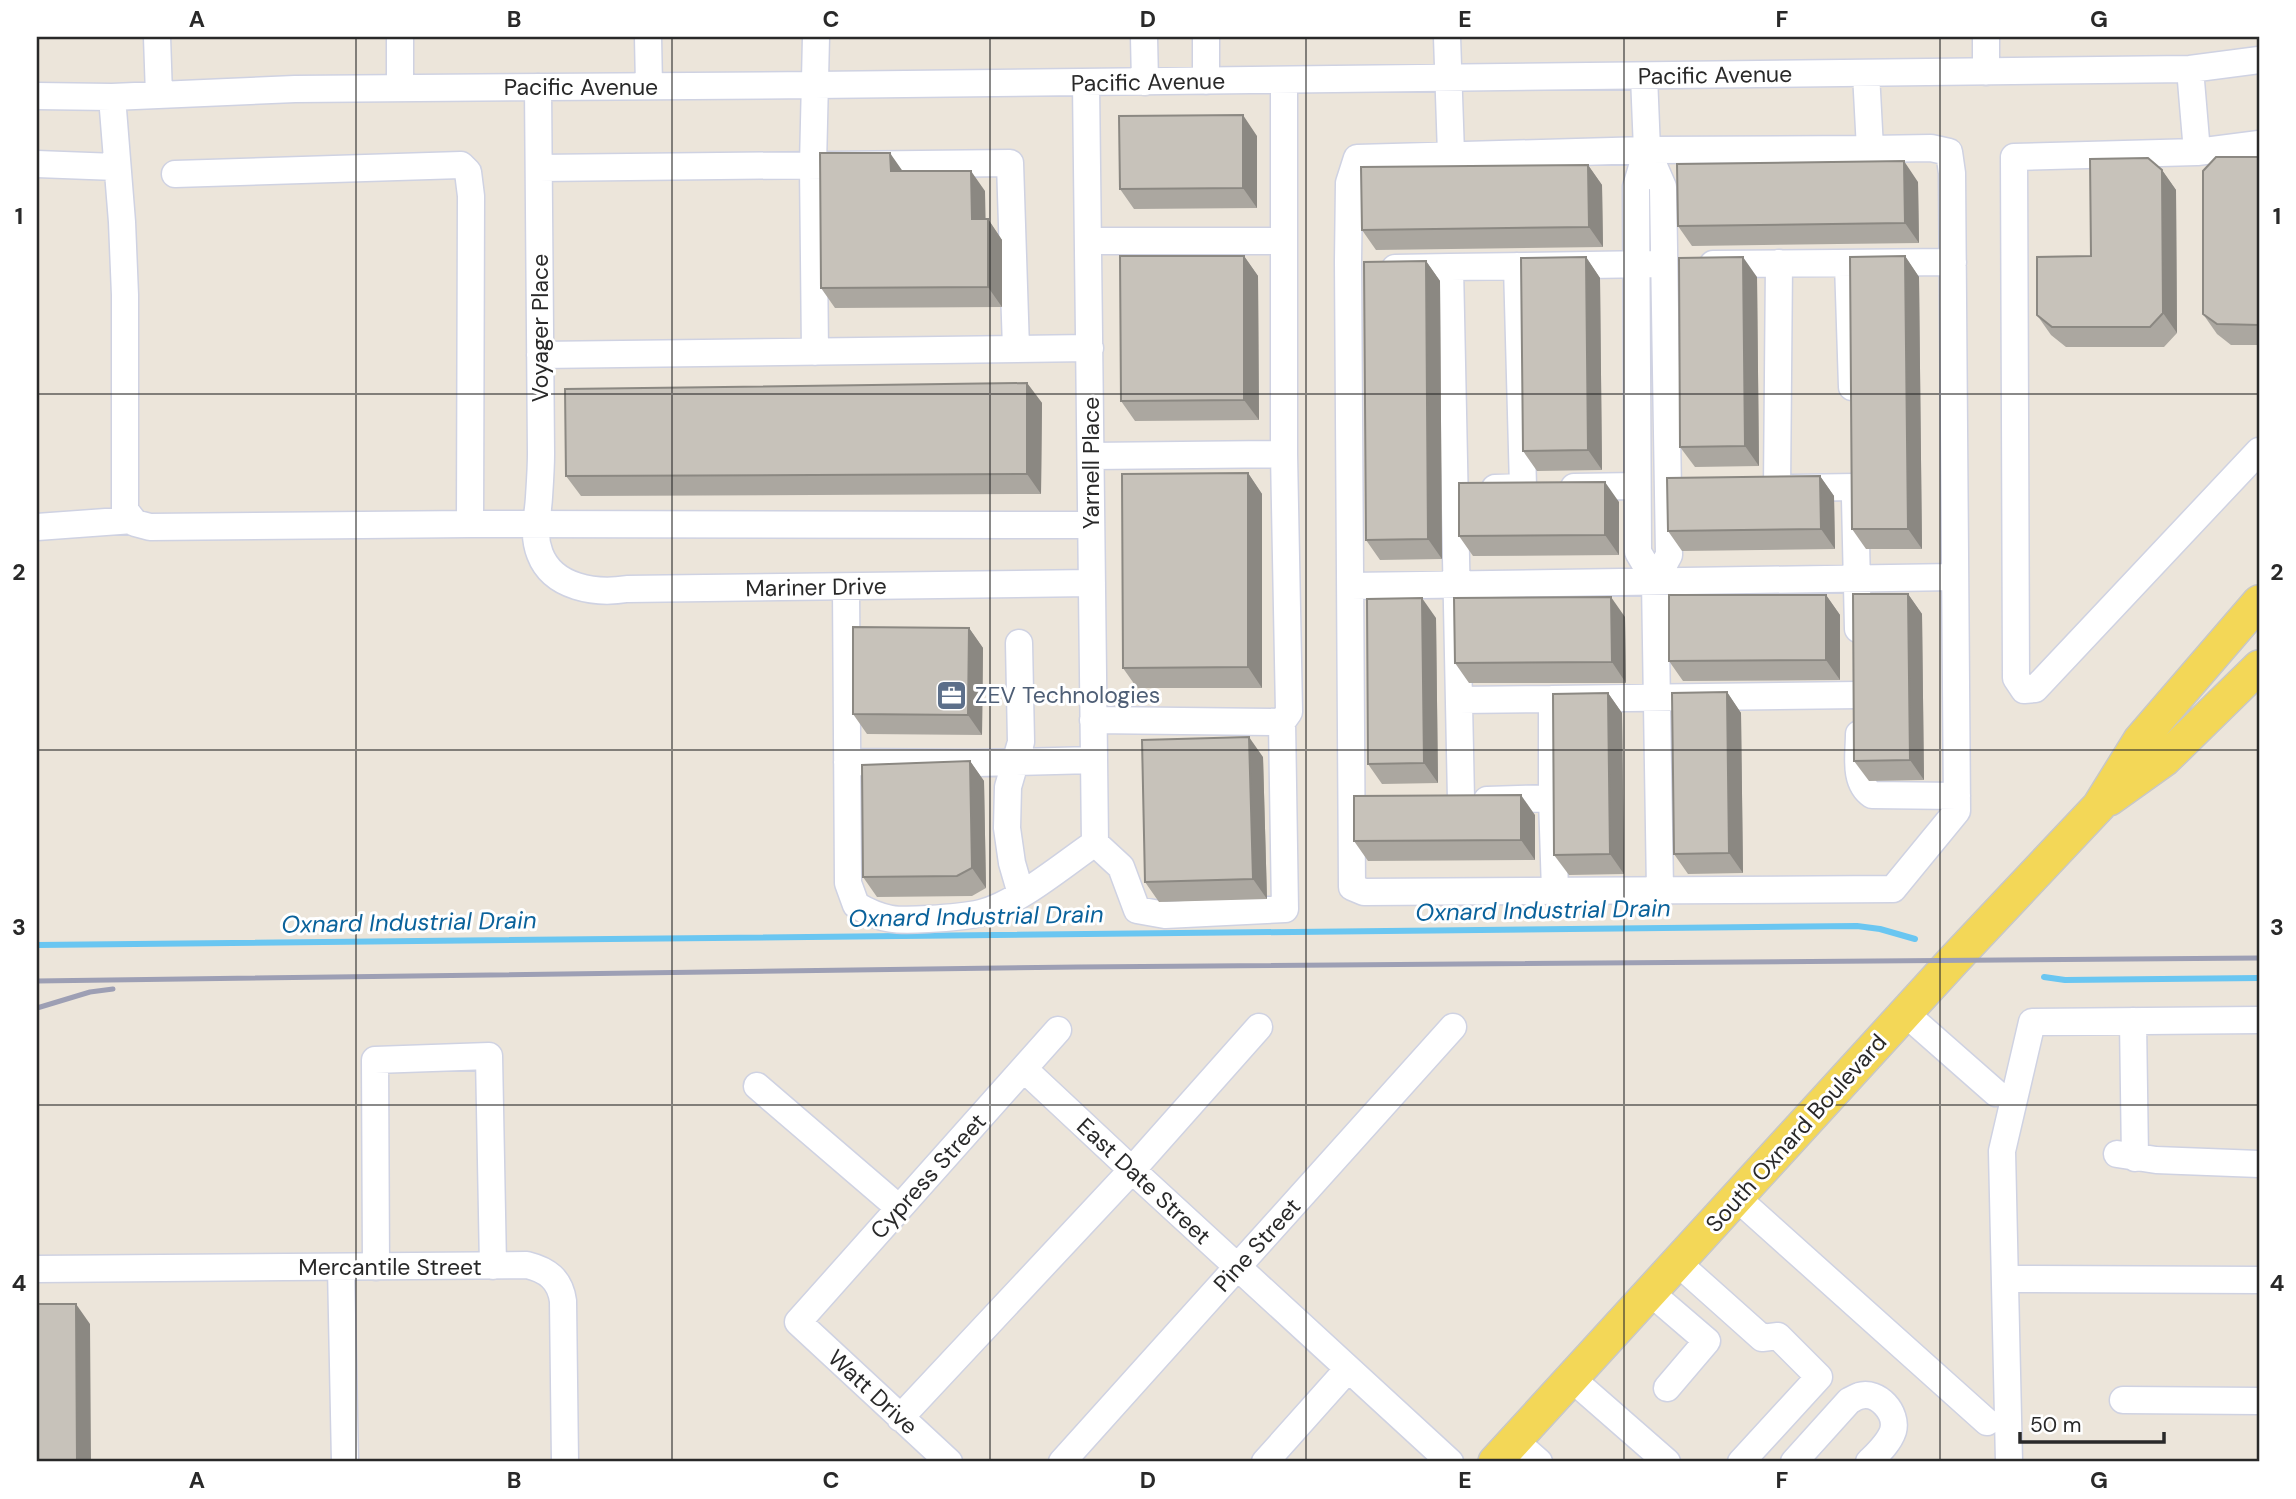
<svg xmlns="http://www.w3.org/2000/svg" width="2296" height="1499" viewBox="0 0 2296 1499" font-family="'DM Sans',sans-serif">
  <rect width="100%" height="100%" fill="#ece5da"/>
  <g fill="none" stroke-linecap="round" stroke-linejoin="round">
    <!-- stream -->
    <path stroke="#6ac6f1" stroke-width="6" d="M37,945L1857,926L1880,929L1915,939
      M2044,977L2065,980L2259,978"/>
    <defs>
      <path id="minor" d="M157,37L159,95
        M400,37V88
        M648,37L649,86
        M1144,37L1145,82
        M1206,37V81
        M1447,37L1451,154
        M1986,37V72
        M2190,69L2197,152L2014,157L2016,678L2024,690L2035,689L2259,451
        M1866,73L1870,149L1931,148L1949,152L1952,173L1957,811L1893,889L1364,892L1352,887L1348,261L1349,183L1357,158L1647,150L1870,149
        M1644,76L1647,150L1636,187L1638,552L1655,581L1669,555L1663,187L1647,150
        M1086,83L1095,843
        M538,87C539,209 540,332 541,454C541,468 540,482 539,497C538,517 532,534 540,554C553,588 596,594 627,589L1092,583
        M37,96L112,97L295,89L815,85L2190,69L2259,60
        M112,97L122,222L125,295V510L135,523L150,527L470,524
        M2197,152L2259,144
        M37,164L116,167
        M539,168L1010,163L1016,349
        M175,174L461,165L468,172L471,196L470,524L1091,525
        M1089,241H1284V454
        M1284,241V80
        M1848,263L1852,387
        M1713,264L1953,262
        M1450,267L1653,264
        M1395,268L1450,267L1461,800
        M815,352L813,165L816,37
        M540,355L1090,348
        M1091,456L1284,454L1289,712L1282,722L1093,720
        M1574,487L1637,486
        M1495,488L1523,487L1517,266
        M1777,488L1779,263
        M1792,488L1855,487
        M1855,499L1858,629
        M37,527L133,520
        M1655,581L1660,890
        M1351,586L1955,577
        M846,587L848,883L856,905C883,921 897,921 928,919C946,918 964,917 981,913C1017,904 1064,864 1095,843
        M1019,643L1021,742L1008,787L1007,828L1012,863L1021,894
        M1459,700L1552,699
        M1859,734C1859,755 1853,782 1872,795L1957,796
        M847,762L976,763L1094,760
        M1552,798V699L1859,695
        M1487,800L1552,798L1555,891
        M1095,843L1121,867L1137,910L1165,915L1285,909L1282,722
        M1905,1013L1996,1093
        M2133,1021L2135,1158
        M1024,1069L1132,1170L1450,1462
        M757,1086L899,1208
        M2117,1154L2156,1160L2259,1164
        M1737,1198L1987,1422
        M1678,1263L1762,1338L1778,1336L1819,1377L1741,1462
        M341,1267L345,1462
        M376,1267L375,1060L489,1056L493,1266
        M37,1269L527,1265C547,1270 560,1279 563,1301L565,1462
        M2005,1279L2259,1280
        M1651,1293L1707,1341L1667,1388
        M1572,1379L1667,1462
        M2123,1400L2259,1401
        M900,1418L1132,1170L1259,1027
        M1515,1441L1539,1462
        M949,1462L798,1322L1058,1030
        M1062,1462L1453,1027
        M1265,1462L1348,1369
        M1794,1462L1849,1401C1851,1400 1858,1396 1859,1396C1878,1390 1898,1413 1893,1431C1889,1443 1878,1453 1869,1462
        M2009,1462L2002,1151L2032,1022L2259,1020"/>
      <path id="major" d="M2109,799L2165,759L2259,667
        M1495,1462L1952,962L2099,806L2140,740L2259,602"/>
    </defs>
    <!-- minor casing -->
    <use href="#minor" stroke="#cfd2e2" stroke-width="29"/>
    <!-- major casing -->
    <use href="#major" stroke="#c7c7c7" stroke-width="36"/>
    <!-- minor -->
    <use href="#minor" stroke="#fff" stroke-width="26"/>
    <!-- major -->
    <use href="#major" stroke="#f3d757" stroke-width="33"/>
    <!-- rail -->
    <path stroke="#9d9fb4" stroke-width="5" d="M37,981L1078,967L2259,958
      M37,1008L90,992L113,989"/>
  </g>
  <!-- wall -->
  <path fill="#aba7a0" d="M1257,136V208L1134,209L1120,189Z
    M2259,157V345H2231L2217,334L2203,314Z
    M1588,165L1602,185L1603,247L1376,250L1362,230Z
    M2162,170L2176,190L2177,333L2164,347H2066L2051,335L2037,315L2091,256Z
    M903,171L985,191V219H988L1002,240V307L835,308L821,288Z
    M1918,182L1919,243L1692,246L1678,226Z
    M1244,256L1258,276L1259,420L1135,421L1121,401Z
    M1905,256L1919,277L1922,549H1866L1852,529Z
    M1586,257L1600,278L1602,470L1537,471L1523,451Z
    M1426,261L1440,281L1442,559L1380,560L1366,540Z
    M1757,277L1759,466L1695,467L1680,447Z
    M1027,383L1042,403L1041,494L581,496L566,476Z
    M1248,473L1262,494V688H1137L1123,668Z
    M1820,476L1834,496L1835,549L1682,551L1668,531Z
    M1619,502V555L1473,556L1459,536Z
    M1908,594L1922,614L1924,780L1869,781L1854,761Z
    M1826,595L1840,615V680L1683,681L1669,661Z
    M1625,617L1626,683H1469L1455,663Z
    M1436,618L1438,783L1382,784L1368,764Z
    M969,628L983,648L982,735L867,734L853,714Z
    M1727,692L1741,713L1743,873L1688,874L1674,854Z
    M1608,693L1622,713L1624,874L1569,875L1554,855Z
    M1263,757L1267,899L1159,902L1145,882Z
    M970,761L984,781L986,888L972,896L877,897L863,877Z
    M1535,815V860L1368,861L1354,841Z"/>
  <!-- shaded-wall -->
  <path fill="#8b8882" d="M1243,115L1257,136V208L1243,188Z
    M890,153L904,173L891,171Z
    M1904,161L1918,182L1919,243L1905,223Z
    M1588,165L1602,185L1603,247L1589,227Z
    M2162,170L2176,190L2177,333L2163,313Z
    M971,171L985,191L986,240L972,219Z
    M988,219L1002,240V307L988,287Z
    M1244,256L1258,276L1259,420L1244,400Z
    M1905,256L1919,277L1922,549L1908,529Z
    M1586,257L1600,278L1602,470L1588,450Z
    M1743,257L1757,277L1759,466L1745,446Z
    M1426,261L1440,281L1442,559L1428,539Z
    M1027,383L1042,403L1041,494L1027,474Z
    M1248,473L1262,494V688L1248,667Z
    M1820,476L1834,496L1835,549L1821,529Z
    M1605,482L1619,502V555L1605,535Z
    M1908,594L1922,614L1924,780L1910,760Z
    M1826,595L1840,615V680L1826,660Z
    M1611,597L1625,617L1626,683L1612,662Z
    M1422,598L1436,618L1438,783L1424,763Z
    M969,628L983,648L982,735L968,715Z
    M1727,692L1741,713L1743,873L1729,853Z
    M1608,693L1622,713L1624,874L1610,854Z
    M1249,737L1263,757L1267,899L1253,879Z
    M970,761L984,781L986,888L972,868Z
    M1521,795L1535,815V860L1521,840Z
    M76,1304L90,1324L91,1462H77Z"/>
  <!-- building -->
  <path fill="#c7c2ba" stroke="#8b8882" stroke-width="2" d="M1243,115V188L1120,189L1119,116Z
    M820,153H890L891,171H971L972,219H988V287L821,288Z
    M2216,157H2259V325L2217,324L2203,314V171Z
    M2148,158L2162,170L2163,313L2150,327H2052L2037,315V257L2091,256L2090,159Z
    M1904,161L1905,223L1678,226L1677,164Z
    M1588,165L1589,227L1362,230L1361,167Z
    M1120,256H1244V400L1121,401Z
    M1905,256L1908,529H1852L1850,257Z
    M1586,257L1588,450L1523,451L1521,258Z
    M1743,257L1745,446L1680,447L1679,258Z
    M1426,261L1428,539L1366,540L1364,262Z
    M1027,383V474L566,476L565,389Z
    M1248,473V667L1123,668L1122,474Z
    M1820,476L1821,529L1668,531L1667,478Z
    M1605,482V535L1459,536V483Z
    M1853,594H1908L1910,760L1854,761Z
    M1669,595H1826V660L1669,661Z
    M1611,597L1612,662L1455,663L1454,598Z
    M1422,598L1424,763L1368,764L1367,599Z
    M853,627L969,628L968,715L853,714Z
    M1727,692L1729,853L1674,854L1672,693Z
    M1608,693L1610,854L1554,855L1553,694Z
    M1249,737L1253,879L1145,882L1142,740Z
    M970,761L972,868L957,876L863,877L862,765Z
    M1521,795V840L1354,841V796Z
    M37,1304H76L77,1462H37Z"/>
  <!-- grid -->
  <path fill="none" stroke="#292929" stroke-width="2" stroke-opacity="0.55" d="M356,37V1462M672,37V1462M990,37V1462M1306,37V1462M1624,37V1462M1940,37V1462M37,394H2259M37,750H2259M37,1105H2259"/>
  <!-- icons -->
  <defs>
    <symbol id="office-square" viewBox="-11 -11 22 22"><rect x="-9" y="-9" width="18" height="18" rx="4" fill="#5c6f8a" stroke="#fff"/><path d="M-6-3h4V-5.5h4V-3h4V5H-6ZM-1-4.5V-3h2v-1.5ZM-6 0V1H6V0Z" fill="#fff"/></symbol>
  </defs>
  <g fill-rule="evenodd">
    <use href="#office-square" x="934" y="678" width="35" height="35"/>
  </g>
  <g text-anchor="middle" dominant-baseline="central" stroke-width="6" stroke-linejoin="round" paint-order="stroke">
    <!-- street labels -->
    <g font-size="23" fill="#292929" stroke="#fff">
      <text transform="translate(1715 75) rotate(-1)">Pacific Avenue</text>
      <text transform="translate(1148 82) rotate(-1)">Pacific Avenue</text>
      <text x="581" y="87">Pacific Avenue</text>
      <text transform="translate(540 328) rotate(-90)">Voyager Place</text>
      <text transform="translate(1091 463) rotate(-90)">Yarnell Place</text>
      <text transform="translate(816 587) rotate(-1)">Mariner Drive</text>
      <text transform="translate(1796 1133) rotate(-48)">South Oxnard Boulevard</text>
      <text transform="translate(928 1176) rotate(-48)">Cypress Street</text>
      <text transform="translate(1144 1181) rotate(43)">East Date Street</text>
      <text transform="translate(1257 1245) rotate(-48)">Pine Street</text>
      <text x="390" y="1267">Mercantile Street</text>
      <text transform="translate(873 1392) rotate(43)">Watt Drive</text>
    </g>
    <!-- service labels -->
    <g font-size="23" fill="#4e5e75" stroke="#fff" text-anchor="start">
      <text x="975" y="695">ZEV Technologies</text>
    </g>
    <!-- water labels -->
    <g font-size="24" font-style="italic" fill="#0a629b" stroke="#fff">
      <text transform="translate(1543 910) rotate(-1)">Oxnard Industrial Drain</text>
      <text transform="translate(976 916) rotate(-1)">Oxnard Industrial Drain</text>
      <text transform="translate(409 922) rotate(-1)">Oxnard Industrial Drain</text>
    </g>
  </g>
  <!-- border -->
  <rect width="2296" height="1499" fill="none" stroke="#ffffff" stroke-width="77"/>
  <!-- scale -->
  <path d="M2020 1432v10h144v-10" fill="none" stroke="#292929" stroke-width="3.5"/>
  <text x="2030" y="1432" font-size="21" fill="#292929" stroke="#ffffff" stroke-width="5" paint-order="stroke">50 m</text>
  <rect x="38" y="38" width="2220" height="1422" fill="none" stroke="#292929" stroke-width="2.5"/>
  <g font-size="23" text-anchor="middle" font-weight="bold" fill="#292929">
    <text x="197" y="27">A</text>
    <text x="514" y="27">B</text>
    <text x="831" y="27">C</text>
    <text x="1148" y="27">D</text>
    <text x="1465" y="27">E</text>
    <text x="1782" y="27">F</text>
    <text x="2099" y="27">G</text>
    <text x="19" y="224">1</text>
    <text x="2277" y="224">1</text>
    <text x="19" y="580">2</text>
    <text x="2277" y="580">2</text>
    <text x="19" y="935">3</text>
    <text x="2277" y="935">3</text>
    <text x="19" y="1291">4</text>
    <text x="2277" y="1291">4</text>
    <text x="197" y="1488">A</text>
    <text x="514" y="1488">B</text>
    <text x="831" y="1488">C</text>
    <text x="1148" y="1488">D</text>
    <text x="1465" y="1488">E</text>
    <text x="1782" y="1488">F</text>
    <text x="2099" y="1488">G</text>
  </g>
</svg>
